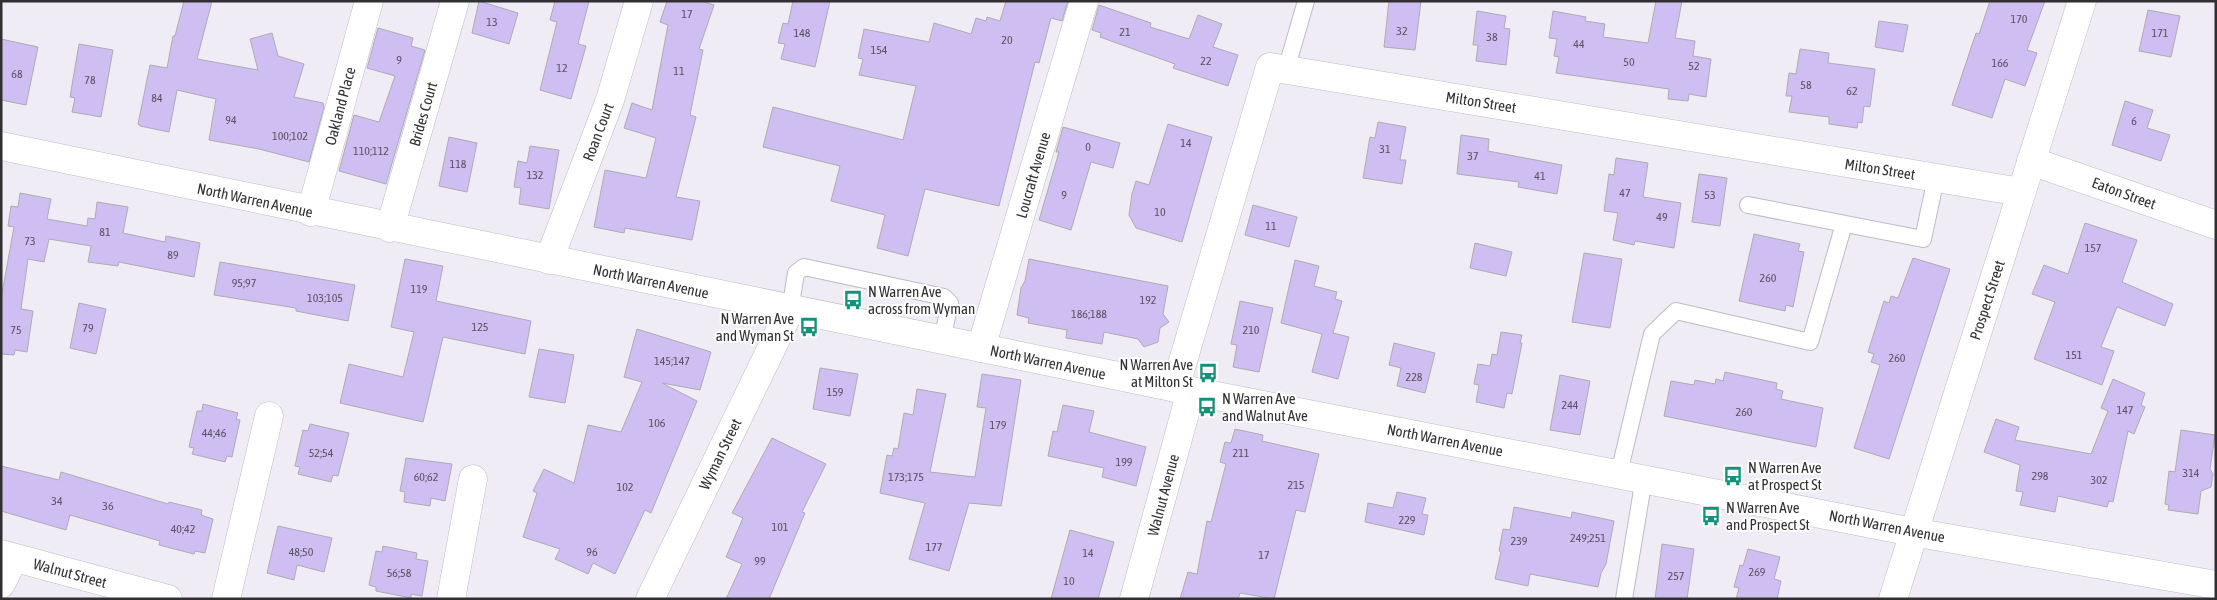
<svg xmlns="http://www.w3.org/2000/svg" width="2217" height="600" viewBox="0 0 2217 600" font-family="'Asap Condensed',sans-serif">
  <rect width="100%" height="100%" fill="#efecf6"/>
  <!-- building -->
  <path fill="#cfbef1" stroke="#aeabb4" d="M184,1H212L197,59L258,70L250,39L272,33L278,56L304,64L294,97L323,103L324,107L309,162L259,149L209,140L216,99L177,90L169,132L140,126L138,124L150,65L167,68L173,36H175Z
    M479,1L518,13L509,44L472,33Z
    M555,1H589L578,44L586,46L571,99L540,90L557,22L550,20Z
    M667,1H701L714,5L699,49L703,50L690,115L696,117L676,197L700,201L692,240L625,228L624,233L594,227L605,170L646,178L656,138L624,128L632,103L652,110L668,25L660,22Z
    M793,1H830L815,67L781,59L785,44L778,43L783,23L788,24Z
    M1006,1H1068L1062,21L1051,18L1039,63L1035,62L999,206L925,189L908,256L877,248L885,215L831,201L840,166L763,147L773,107L903,140L916,86L859,75L863,59L858,58L864,29L929,42L934,23L971,34L976,18L986,21L987,17L1000,21Z
    M1389,1H1421L1415,50L1384,47Z
    M1656,1H1682L1675,38L1695,41L1693,56L1711,59L1706,97L1689,94L1688,101L1668,99L1669,89L1556,73L1559,57L1554,56L1557,39L1549,38L1553,11L1586,17L1585,21L1605,24L1603,37L1648,43Z
    M1990,1H2045L2027,50L2037,53L2025,86L2005,79L1992,118L1952,105L1976,33L1979,34Z
    M1099,5L1151,23L1150,27L1189,39L1198,15L1222,24L1213,47L1238,55L1228,86L1173,68L1175,64L1100,37L1101,33L1092,30Z
    M2148,10L2180,16L2171,57L2139,51Z
    M1477,11L1506,16L1504,28L1510,29L1506,65L1476,61L1478,45H1473Z
    M1879,21L1908,25L1903,52L1875,47Z
    M378,28L413,38L411,46L425,50L386,184L339,171L354,115L379,122L395,76L367,68Z
    M1,39L38,47L26,105L1,100Z
    M79,44L113,50L101,117L72,112L75,98L70,97Z
    M1800,49L1829,53L1828,63L1875,69L1870,107L1864,106L1862,123L1858,122L1857,128L1829,124V117L1789,112L1792,96H1786L1789,73L1796,74Z
    M2125,101L2153,110L2147,128L2170,135L2161,161L2112,145Z
    M1378,122L1406,127L1400,160H1406L1402,184L1363,178L1370,137L1375,138Z
    M1168,124L1212,137L1182,242L1136,228L1129,215L1132,194L1136,181L1149,185Z
    M1063,127L1120,143L1113,168L1091,162L1071,230L1039,220L1059,152H1056Z
    M1461,135L1489,139L1488,151L1562,165L1557,194L1518,187L1519,182L1457,174Z
    M449,137L477,143L467,192L439,186Z
    M530,146L559,150L549,209L519,204L521,188L514,187L518,161L527,163Z
    M1616,158L1648,163L1643,197L1681,203L1674,248L1635,241L1634,245L1613,240L1618,213L1604,211L1609,174L1614,175Z
    M1699,174L1727,178L1720,226L1692,222Z
    M20,193L51,199L47,219L87,226L88,218L95,219L97,202L128,207L123,233L165,242L166,236L200,243L194,277L119,262L118,266L88,262L91,246L49,239L44,262L28,259L21,309L33,311L27,352L15,350L14,355L1,354V299L14,227L8,226L11,206L18,207Z
    M1253,205L1297,217L1289,247L1245,235Z
    M2085,223L2137,240L2122,282L2173,304L2165,326L2117,307L2101,347L2114,351L2102,385L2034,359L2055,302L2032,294L2044,265L2068,274Z
    M1754,234L1800,244L1798,251L1804,252L1793,307L1786,305L1785,311L1739,301Z
    M1475,243L1512,252L1506,276L1470,268Z
    M1584,253L1622,259L1610,328L1572,322Z
    M1913,258L1950,269L1889,459L1854,448L1880,365L1871,362L1874,354L1868,352L1884,301L1889,303L1891,296L1898,298Z
    M405,259L443,266L436,301L531,321L525,354L443,337L423,422L340,403L349,364L403,377L414,332L391,327Z
    M1029,259L1168,286L1163,314L1169,322L1160,328L1158,342L1144,347L1138,339L1104,332L1102,344L1066,338L1067,330L1028,323L1029,318L1017,315L1021,288L1025,281Z
    M1295,260L1319,266L1314,286L1337,292L1335,299L1342,301L1333,333L1349,337L1338,379L1312,372L1322,334L1281,323Z
    M220,262L355,285L348,321L296,311V308L214,295Z
    M1240,301L1273,308L1259,372L1233,367L1237,345L1231,344Z
    M79,303L106,309L96,354L70,348Z
    M637,329L711,352L700,390L662,383L697,401L651,513L645,510L615,574L593,563L588,574L555,559L560,549L523,537L537,493L533,491L544,469L574,483L588,425L621,432L642,382L624,377Z
    M1501,332L1522,335L1520,343H1522L1512,394L1507,393L1504,408L1476,402L1479,385L1474,384L1478,364L1490,366L1492,354L1497,355Z
    M1394,343L1435,353L1425,393L1397,386L1401,368L1389,365Z
    M539,349L574,355L565,403L529,397Z
    M820,368L858,374L850,416L813,409Z
    M1725,372L1777,383L1776,389L1783,391L1781,399L1823,408L1816,447L1664,416L1671,381L1694,385L1695,380L1715,384L1716,379L1723,381Z
    M982,374L1021,380L1002,501L1001,506L969,503L949,571L909,559L925,503L880,493L887,455L892,456L894,448L898,449L904,413L913,415L917,389L946,394L930,472L975,477L986,408L977,407Z
    M1560,375L1590,381L1580,435L1550,430Z
    M2113,379L2145,393L2141,405L2145,407L2134,434L2128,431L2113,502L2109,501L2107,507L2058,496L2055,512L2020,505L2023,492L2016,491L2020,465L1984,452L1996,419L2019,427L2015,440L2091,454L2108,411L2101,408Z
    M203,404L238,413L236,419L240,420L232,457L227,456L225,462L192,454L194,448L189,447L197,411H202Z
    M1063,405L1094,411L1089,432L1146,447L1136,486L1102,477L1104,468L1048,456L1053,431L1057,432Z
    M310,424L349,433L338,476L333,475L331,482L298,474L300,467L295,466L303,430L308,431Z
    M1235,429L1263,435L1262,441L1319,454L1305,512L1296,510L1274,599L1240,593L1238,599H1180L1188,572L1197,574L1207,521L1211,522L1226,464L1220,462L1225,442L1231,443Z
    M2181,430L2215,435L2210,469L2213,474L2211,487L2201,491L2198,514L2168,510L2169,505L2165,504L2169,471L2175,472Z
    M772,438L826,464L802,512L805,513L769,599H726L742,564L726,557L743,518L732,513Z
    M406,458L452,464L445,501L431,498L430,506L404,502L405,492L400,491Z
    M1,466L59,480L61,472L168,504L169,502L202,510L201,515L213,519L205,553L195,551L194,554L159,545L160,541L70,515L66,530L1,511Z
    M1397,492L1426,498L1422,514L1428,515L1424,535L1365,522L1368,503L1393,508Z
    M1514,507L1571,518L1572,512L1614,521L1606,564L1601,573L1598,587L1530,574L1528,586L1495,579L1501,552L1499,551L1503,529L1510,530Z
    M278,526L332,538L324,572L297,565L294,580L267,573Z
    M1070,530L1114,542L1098,599H1051Z
    M1662,544L1694,549L1687,599H1655Z
    M383,546L417,553L416,559L428,561L422,596L411,594V598L376,591V587L369,585L376,551L382,552Z
    M1748,549L1780,557L1774,579L1781,581L1777,599H1736L1739,588L1734,587L1740,565L1743,566Z"/>
  <g fill="none" stroke-linecap="round" stroke-linejoin="round">
    <defs>
      <path id="lane" d="M1286,70L1306,1
        M1748,205L1923,239L1936,178
        M790,310L796,273L804,267L944,297L950,303L942,340
        M1619,473L1652,334L1676,311L1810,342L1844,224
        M1624,599L1644,478"/>
      <path id="street" d="M2031,161L2216,225
        M311,212L369,1
        M390,228L455,1
        M549,260L610,100L639,1
        M981,348L1084,1
        M1175,388L1270,67L2021,192
        M1,554L168,599
        M1,584L14,558
        M226,599L269,416
        M451,599L473,479
        M650,599L790,310
        M1134,599L1191,391"/>
      <path id="secondary" d="M1,146L1191,391L1913,532L2216,585
        M1893,599L2082,1"/>
    </defs>
    <!-- lane casing -->
    <use href="#lane" stroke="#bebbc4" stroke-width="18"/>
    <!-- street casing -->
    <use href="#street" stroke="#bebbc4" stroke-width="29"/>
    <!-- secondary casing -->
    <use href="#secondary" stroke="#bebbc4" stroke-width="29"/>
    <!-- lane -->
    <use href="#lane" stroke="#fff" stroke-width="16"/>
    <!-- street -->
    <use href="#street" stroke="#fff" stroke-width="28"/>
    <!-- secondary -->
    <use href="#secondary" stroke="#fff" stroke-width="28"/>
  </g>
  <!-- icons -->
  <defs>
    <symbol id="bus-bare" viewBox="-9 -9 18 18"><path d="M-5-6H5V4H4V6H2V4H-2V6H-4V4H-5ZM-3.5-4V0h7V-4ZM-3.5 1.2v1.5H-2V1.2ZM2 1.2v1.5H3.5V1.2Z" fill="#139279" stroke="#fff" stroke-width="2.5" paint-order="stroke"/></symbol>
  </defs>
  <g fill-rule="evenodd">
    <use href="#bus-bare" x="839" y="286" width="28" height="28"/>
    <use href="#bus-bare" x="795" y="313" width="28" height="28"/>
    <use href="#bus-bare" x="1194" y="359" width="28" height="28"/>
    <use href="#bus-bare" x="1193" y="393" width="28" height="28"/>
    <use href="#bus-bare" x="1719" y="462" width="28" height="28"/>
    <use href="#bus-bare" x="1697" y="502" width="28" height="28"/>
  </g>
  <g text-anchor="middle" dominant-baseline="central" stroke-width="4" stroke-linejoin="round" paint-order="stroke">
    <!-- number labels -->
    <g font-size="12" fill="#585362">
      <text x="687" y="14">17</text>
      <text x="2019" y="19">170</text>
      <text x="492" y="22">13</text>
      <text x="1402" y="31">32</text>
      <text x="1125" y="32">21</text>
      <text x="802" y="33">148</text>
      <text x="2160" y="33">171</text>
      <text x="1492" y="37">38</text>
      <text x="1007" y="40">20</text>
      <text x="1579" y="44">44</text>
      <text x="879" y="50">154</text>
      <text x="399" y="60">9</text>
      <text x="1206" y="61">22</text>
      <text x="1629" y="62">50</text>
      <text x="2000" y="63">166</text>
      <text x="1694" y="66">52</text>
      <text x="562" y="68">12</text>
      <text x="679" y="71">11</text>
      <text x="17" y="74">68</text>
      <text x="90" y="80">78</text>
      <text x="1806" y="85">58</text>
      <text x="1852" y="91">62</text>
      <text x="157" y="98">84</text>
      <text x="231" y="120">94</text>
      <text x="2134" y="121">6</text>
      <text x="290" y="136">100;102</text>
      <text x="1186" y="143">14</text>
      <text x="1088" y="147">0</text>
      <text x="1385" y="149">31</text>
      <text x="371" y="151">110;112</text>
      <text x="1473" y="156">37</text>
      <text x="458" y="164">118</text>
      <text x="535" y="175">132</text>
      <text x="1540" y="176">41</text>
      <text x="1625" y="193">47</text>
      <text x="1064" y="195">9</text>
      <text x="1710" y="195">53</text>
      <text x="1160" y="212">10</text>
      <text x="1662" y="217">49</text>
      <text x="1271" y="226">11</text>
      <text x="105" y="232">81</text>
      <text x="30" y="241">73</text>
      <text x="2093" y="248">157</text>
      <text x="173" y="255">89</text>
      <text x="1768" y="278">260</text>
      <text x="244" y="283">95;97</text>
      <text x="419" y="289">119</text>
      <text x="325" y="298">103;105</text>
      <text x="1148" y="300">192</text>
      <text x="1089" y="314">186;188</text>
      <text x="480" y="327">125</text>
      <text x="88" y="328">79</text>
      <text x="16" y="330">75</text>
      <text x="1251" y="330">210</text>
      <text x="2074" y="355">151</text>
      <text x="1897" y="358">260</text>
      <text x="672" y="361">145;147</text>
      <text x="1414" y="377">228</text>
      <text x="835" y="392">159</text>
      <text x="1570" y="405">244</text>
      <text x="2125" y="410">147</text>
      <text x="1744" y="412">260</text>
      <text x="657" y="423">106</text>
      <text x="998" y="425">179</text>
      <text x="214" y="433">44;46</text>
      <text x="321" y="453">52;54</text>
      <text x="1241" y="453">211</text>
      <text x="1124" y="462">199</text>
      <text x="2191" y="473">314</text>
      <text x="2040" y="476">298</text>
      <text x="426" y="477">60;62</text>
      <text x="906" y="477">173;175</text>
      <text x="2099" y="480">302</text>
      <text x="1296" y="485">215</text>
      <text x="625" y="487">102</text>
      <text x="57" y="501">34</text>
      <text x="108" y="506">36</text>
      <text x="1407" y="520">229</text>
      <text x="780" y="527">101</text>
      <text x="183" y="529">40;42</text>
      <text x="1588" y="538">249;251</text>
      <text x="1519" y="541">239</text>
      <text x="934" y="547">177</text>
      <text x="301" y="552">48;50</text>
      <text x="592" y="552">96</text>
      <text x="1088" y="553">14</text>
      <text x="1264" y="555">17</text>
      <text x="760" y="561">99</text>
      <text x="1757" y="572">269</text>
      <text x="399" y="573">56;58</text>
      <text x="1676" y="576">257</text>
      <text x="1069" y="581">10</text>
    </g>
    <!-- street labels -->
    <g font-size="15" fill="#302f32" stroke="#fff">
      <text transform="translate(1481 102) rotate(9)">Milton Street</text>
      <text transform="translate(340 106) rotate(-75)">Oakland Place</text>
      <text transform="translate(423 114) rotate(-74)">Brides Court</text>
      <text transform="translate(598 132) rotate(-69)">Roan Court</text>
      <text transform="translate(1880 169) rotate(9)">Milton Street</text>
      <text transform="translate(1033 175) rotate(-74)">Loucraft Avenue</text>
      <text transform="translate(2124 193) rotate(20)">Eaton Street</text>
      <text transform="translate(255 200) rotate(12)">North Warren Avenue</text>
      <text transform="translate(651 281) rotate(12)">North Warren Avenue</text>
      <text transform="translate(1987 300) rotate(-72)">Prospect Street</text>
      <text transform="translate(1048 362) rotate(12)">North Warren Avenue</text>
      <text transform="translate(1445 440) rotate(11)">North Warren Avenue</text>
      <text transform="translate(720 454) rotate(-64)">Wyman Street</text>
      <text transform="translate(1163 495) rotate(-75)">Walnut Avenue</text>
      <text transform="translate(1887 526) rotate(11)">North Warren Avenue</text>
      <text transform="translate(70 573) rotate(15)">Walnut Street</text>
    </g>
    <!-- poi labels -->
    <g font-size="15" fill="#302f32" stroke="#fff" text-anchor="start">
      <text x="868" y="291">N Warren Ave<tspan x="868" dy="17">across from Wyman</tspan></text>
      <text x="794" y="318" text-anchor="end">N Warren Ave<tspan x="794" dy="17">and Wyman St</tspan></text>
      <text x="1193" y="364" text-anchor="end">N Warren Ave<tspan x="1193" dy="17">at Milton St</tspan></text>
      <text x="1222" y="398">N Warren Ave<tspan x="1222" dy="17">and Walnut Ave</tspan></text>
      <text x="1748" y="467">N Warren Ave<tspan x="1748" dy="17">at Prospect St</tspan></text>
      <text x="1726" y="507">N Warren Ave<tspan x="1726" dy="17">and Prospect St</tspan></text>
    </g>
  </g>
  <!-- border -->
  <rect width="2217" height="600" fill="none" stroke="#302f32" stroke-width="5"/>
</svg>
